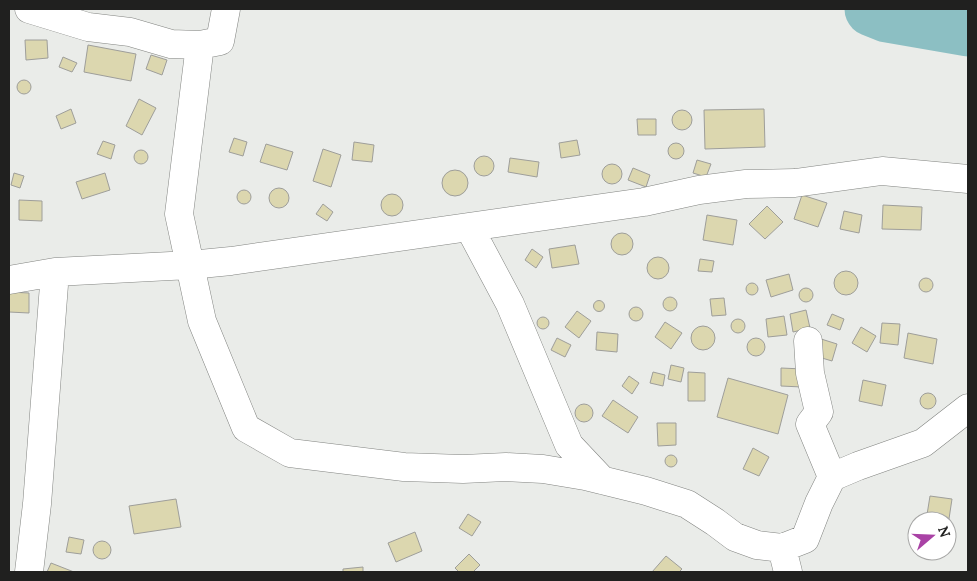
<svg xmlns="http://www.w3.org/2000/svg" width="977" height="581" viewBox="0 0 977 581" font-family="Lora,serif">
  <rect width="100%" height="100%" fill="#eaece9"/>
  <g fill="none" stroke-linecap="round" stroke-linejoin="round">
    <!-- river -->
    <path stroke="#8cbfc3" stroke-width="55" d="M872,9L887,15L968,29"/>
  </g>
  <!-- building -->
  <path fill="#dcd7af" stroke="#9e9e9a" d="M25,40H47L48,58L26,60Z
    M88,45L136,54L131,81L84,72Z
    M151,55L167,60L162,75L146,69Z
    M63,57L77,63L72,72L59,67Z
    M17 87a7 7 0 1 1 14 0a7 7 0 1 1-14 0Z
    M139,99L156,108L142,135L126,126Z
    M71,109L76,123L61,129L56,116Z
    M764,109L765,147L705,149L704,110Z
    M672 120a10 10 0 1 1 20 0a10 10 0 1 1-20 0Z
    M637,119H656V135H638Z
    M234,138L247,142L243,156L229,152Z
    M577,140L580,155L561,158L559,143Z
    M103,141L115,145L111,159L97,154Z
    M354,142L374,145L372,162L352,160Z
    M668 151a8 8 0 1 1 16 0a8 8 0 1 1-16 0Z
    M266,144L293,152L287,170L260,162Z
    M323,149L341,155L331,187L313,181Z
    M134 157a7 7 0 1 1 14 0a7 7 0 1 1-14 0Z
    M474 166a10 10 0 1 1 20 0a10 10 0 1 1-20 0Z
    M510,158L539,162L537,177L508,172Z
    M697,160L711,164L706,177L693,173Z
    M602 174a10 10 0 1 1 20 0a10 10 0 1 1-20 0Z
    M633,168L650,175L646,187L628,180Z
    M442 183a13 13 0 1 1 26 0a13 13 0 1 1-26 0Z
    M14,173L24,176L20,188L11,185Z
    M105,173L110,190L82,199L76,182Z
    M269 198a10 10 0 1 1 20 0a10 10 0 1 1-20 0Z
    M237 197a7 7 0 1 1 14 0a7 7 0 1 1-14 0Z
    M381 205a11 11 0 1 1 22 0a11 11 0 1 1-22 0Z
    M802,195L827,203L818,227L794,219Z
    M19,200L42,201V221L19,220Z
    M323,204L333,212L327,221L316,214Z
    M883,205L922,207L921,230L882,229Z
    M767,206L783,222L765,239L749,224Z
    M844,211L862,215L859,233L840,229Z
    M707,215L737,220L733,245L703,240Z
    M611 244a11 11 0 1 1 22 0a11 11 0 1 1-22 0Z
    M575,245L579,264L552,268L549,249Z
    M532,249L543,257L536,268L525,260Z
    M647 268a11 11 0 1 1 22 0a11 11 0 1 1-22 0Z
    M700,259L714,261L712,272L698,271Z
    M834 283a12 12 0 1 1 24 0a12 12 0 1 1-24 0Z
    M789,274L793,290L771,297L766,280Z
    M919 285a7 7 0 1 1 14 0a7 7 0 1 1-14 0Z
    M746 289a6 6 0 1 1 12 0a6 6 0 1 1-12 0Z
    M799 295a7 7 0 1 1 14 0a7 7 0 1 1-14 0Z
    M9,292L29,293V313L9,312Z
    M663 304a7 7 0 1 1 14 0a7 7 0 1 1-14 0Z
    M724,298L726,315L712,316L710,299Z
    M593.5 306a5.5 5.5 0 1 1 11 0a5.5 5.5 0 1 1-11 0Z
    M629 314a7 7 0 1 1 14 0a7 7 0 1 1-14 0Z
    M806,310L810,328L793,332L790,314Z
    M577,311L591,321L579,338L565,327Z
    M832,314L844,319L840,330L827,325Z
    M784,316L787,335L768,337L766,319Z
    M537 323a6 6 0 1 1 12 0a6 6 0 1 1-12 0Z
    M731 326a7 7 0 1 1 14 0a7 7 0 1 1-14 0Z
    M665,322L682,333L671,349L655,337Z
    M882,323L900,324L898,345L880,343Z
    M691 338a12 12 0 1 1 24 0a12 12 0 1 1-24 0Z
    M861,327L876,336L867,352L852,343Z
    M597,332L618,334L617,352L596,350Z
    M908,333L937,339L933,364L904,358Z
    M747 347a9 9 0 1 1 18 0a9 9 0 1 1-18 0Z
    M557,338L571,345L565,357L551,350Z
    M818,338L837,344L832,361L812,355Z
    M671,365L684,368L681,382L668,379Z
    M781,368L803,369L802,387L781,386Z
    M653,372L665,375L663,386L650,383Z
    M688,372L705,373V401H688Z
    M629,376L639,383L632,394L622,386Z
    M728,378L788,395L778,434L717,417Z
    M863,380L886,385L882,406L859,401Z
    M920 401a8 8 0 1 1 16 0a8 8 0 1 1-16 0Z
    M613,400L638,417L628,433L602,416Z
    M575 413a9 9 0 1 1 18 0a9 9 0 1 1-18 0Z
    M657,423H676V445L658,446Z
    M753,448L769,457L759,476L743,469Z
    M665 461a6 6 0 1 1 12 0a6 6 0 1 1-12 0Z
    M930,496L952,499L947,532V521H926Z
    M176,499L181,527L134,534L129,506Z
    M468,514L481,522L472,536L459,528Z
    M415,532L422,551L396,562L388,543Z
    M69,537L84,540L81,554L66,552Z
    M93 550a9 9 0 1 1 18 0a9 9 0 1 1-18 0Z
    M469,554L480,565L473,572H459L455,568Z
    M666,556L682,569L679,572H652Z
    M51,563L74,572H47Z
    M363,567V572H343V569Z"/>
  <g fill="none" stroke-linecap="round" stroke-linejoin="round">
    <defs>
      <path id="minor" d="M29,9L88,27L130,32L171,44L200,45L220,41L226,9
        M200,45L179,214L202,321L246,428L290,453L404,467L463,469L506,467L543,469L585,476L646,491L687,504L715,522L735,537L757,545L782,548L805,539L819,503L832,477L858,466L923,443L968,408
        M469,227L510,304L569,445L602,480
        M9,280L55,272L190,265L231,261L644,202L699,190L746,184L795,183L882,171L968,179
        M808,341L810,373L819,412L810,424L832,477
        M782,548L788,572
        M29,572L37,504L55,272"/>
    </defs>
    <!-- minor casing -->
    <use href="#minor" stroke="#828481" stroke-width="29"/>
    <!-- minor -->
    <use href="#minor" stroke="#fff" stroke-width="28"/>
  </g>
  <!-- border -->
  <rect width="977" height="581" fill="none" stroke="#20201f" stroke-width="20"/>
  <!-- north arrow -->
  <g transform="translate(932 536) rotate(71)"><circle r="24" fill="#ffffff" stroke="#a6a6a5"/>
  <path d="M0-4L9 19L0 12L-9 19Z" fill="#a942a5"/>
  <text y="-8" font-size="14" font-weight="bold" text-anchor="middle" fill="#20201f">N</text>
  </g>
</svg>
